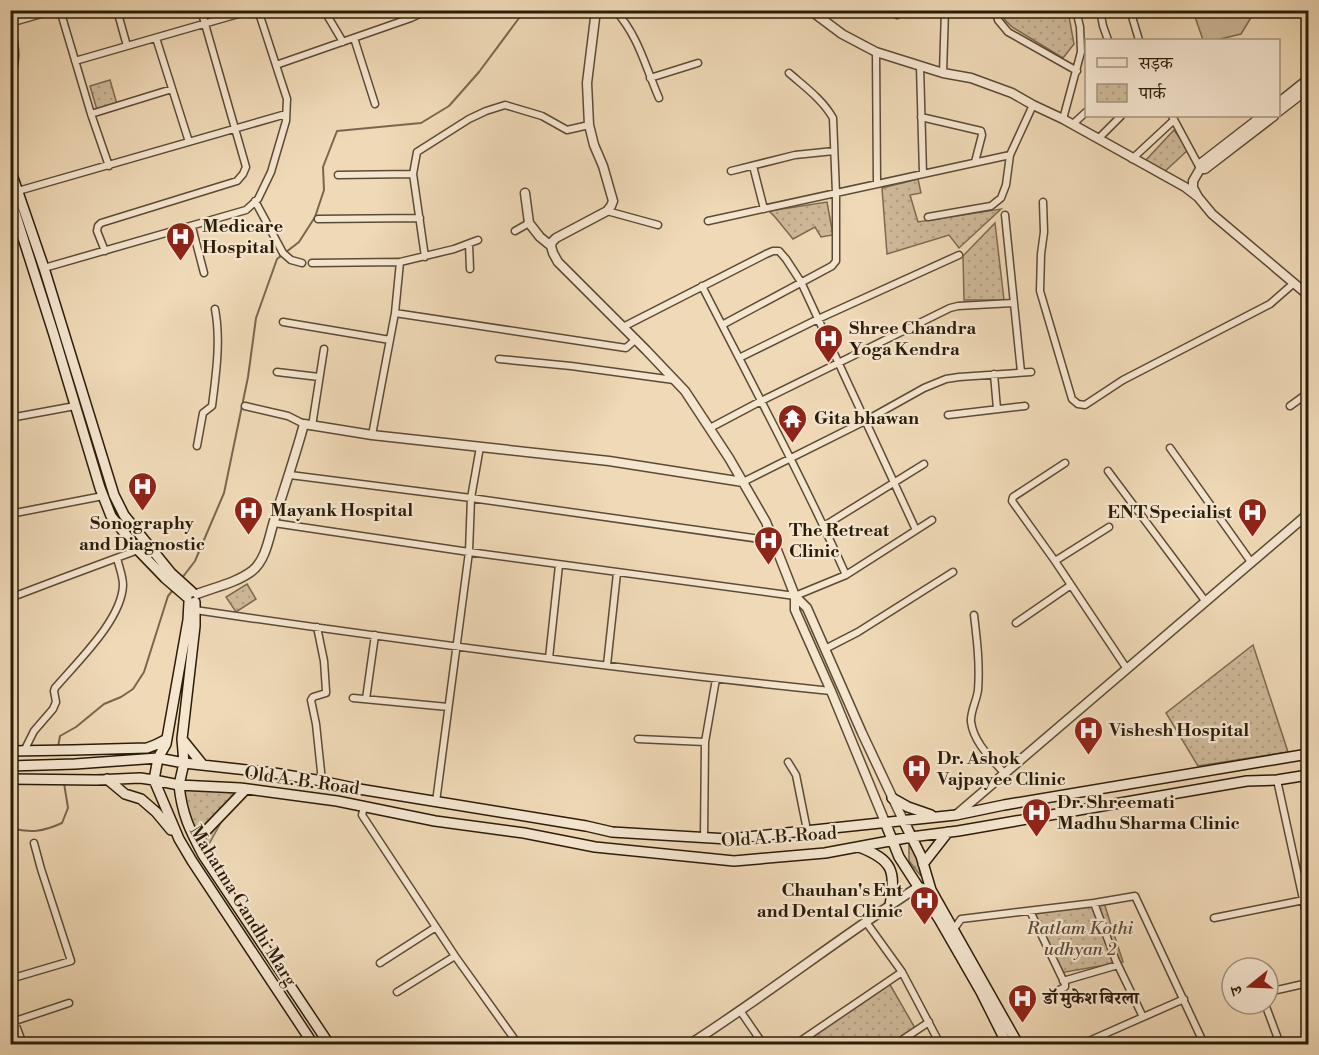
<svg xmlns="http://www.w3.org/2000/svg" width="1319" height="1055" viewBox="0 0 1319 1055" font-family="'Libre Bodoni','Noto Serif Devanagari',serif">
  <defs>
    <pattern id="park-dots" width="8" height="8" patternUnits="userSpaceOnUse" patternTransform="scale(1.5)"><rect width="8" height="8" fill="#ceb999"/><path d="M2 2h.1M6 6h.1" fill="none" stroke="#b19e82" stroke-width="1.8" stroke-linecap="round"/></pattern>
  </defs>
  <rect width="100%" height="100%" fill="#efd9b6"/>
  <filter id="stains"><feTurbulence type="fractalNoise" baseFrequency=".00333" numOctaves="4"/><feColorMatrix values="0 0 0 0 .2 0 0 0 0 .09 0 0 0 0 .02 0 0 0 .5 -.17"/></filter>
  <radialGradient id="worn" r=".72"><stop offset=".6" stop-color="#630" stop-opacity="0"/><stop offset="1" stop-color="#630" stop-opacity=".3"/></radialGradient>
  <!-- grass -->
  <path fill="#ceb999" stroke="#7c6a51" stroke-width="1.5" d="M1255,11L1241,34L1216,40H1203L1193,11Z"/>
  <!-- park -->
  <path fill="url(#park-dots)" stroke="#7c6a51" stroke-width="1.5" d="M1002,11H1068L1074,44L1063,58L1012,27L1005,20Z
    M110,80L117,104L97,110L90,86Z
    M1174,130L1188,150L1162,174L1146,160Z
    M918,179L921,193L910,195L918,222L1001,209L959,248L949,235L887,254L882,188Z
    M827,202L833,235L821,237L815,227L793,239L775,217L769,211Z
    M995,223L1004,300H964L963,256Z
    M247,584L256,599L236,612L226,597Z
    M1253,645L1288,752L1198,766L1166,713Z
    M179,785L240,788L203,855Z
    M909,844L917,856L921,876L909,861Z
    M1104,903L1123,962L1060,973L1034,914Z
    M889,983L915,1028L889,1044H801Z"/>
  <g fill="none" stroke-linecap="round" stroke-linejoin="round">
    <!-- stream -->
    <path stroke="#78674d" stroke-width="2" d="M182,578L195,561L224,493L248,377L256,318L277,259L299,242L315,217L324,190L323,167L337,131L421,123L449,106L479,72L525,10
      M58,747L60,736L76,727L104,704L121,697L133,689L144,672L168,596L173,590
      M10,828C32,833 42,832 62,823L68,808L64,783"/>
    <defs>
      <path id="minor" d="M60,10L91,114L109,166
        M117,10L127,46
        M324,10L343,42
        M615,10C639,37 645,66 659,98
        M896,10L897,15
        M996,10L998,20L1008,32L1077,71
        M1100,10L1103,26L1108,40
        M1130,10L1139,40
        M10,23L55,10
        M156,38L189,142
        M354,38L375,104
        M876,52L877,184
        M75,61L252,10
        M276,65L411,18L428,10
        M920,66L923,174
        M943,73L945,10
        M650,78L698,63
        M91,114L172,89
        M1172,116L1200,168
        M921,117L981,131L982,135L975,162
        M1063,119L1081,52L1080,27L1076,10
        M1073,124L1086,112
        M1098,139L1121,116
        M1132,159L1174,120
        M753,166L764,209
        M731,171L795,155L834,151
        M413,174L417,152L469,119L486,111L505,105L542,116L567,130L589,125
        M338,175L413,174L425,257
        M18,191L286,114
        M255,201L283,253L291,260L302,263
        M1043,202L1044,232L1041,254L1040,291L1072,399L1078,404L1085,405L1123,380L1270,304L1294,283
        M607,211L658,225
        M1005,215L1021,372
        M928,217L991,206L1001,198L1006,185L1010,155
        M318,219L420,218
        M708,221L1010,155L1033,105
        M192,227L204,273
        M515,231L529,223
        M469,244L470,269
        M105,251L97,231L98,226L101,223L237,181L243,174L246,167L201,10
        M312,263L400,262L454,249L478,240
        M44,268L246,210L258,199L271,172L286,121L287,99L258,10
        M702,286C751,382 802,477 846,575
        M395,313L626,348L636,339
        M283,322L390,340
        M722,325L832,266L836,261V193L833,118C822,99 805,87 789,73
        M623,327L766,254L773,251H779L786,259L801,282L916,530
        M739,358L818,319L959,255
        M499,359L571,366L674,380
        M277,372L319,377
        M994,374L997,409
        M245,406L288,416L304,424
        M1290,406L1308,393
        M948,415L1025,406
        M10,418L75,406
        M312,426L324,349
        M710,428L761,401L950,308L958,306L1013,303
        M372,435L395,313L400,262
        M197,446L203,413L212,406C216,374 221,340 215,309
        M1170,448L1251,562
        M1065,463L1013,497L1012,501L1055,561L1127,669
        M1108,471L1206,602
        M290,475L471,498L774,541
        M743,482L865,421L924,388L946,379L959,377L1031,372
        M10,514L103,496
        M274,523L469,552L795,596L846,575L932,520
        M824,526L924,464
        M1055,561L1109,527
        M10,598L60,579L138,550
        M195,610C406,641 619,669 831,691
        M974,615C977,640 980,665 978,690C977,700 970,712 971,722C974,743 991,758 1004,773
        M1016,623L1071,585
        M317,627L324,661L326,691V693L313,697L311,700L316,724L322,781
        M825,649L858,632L953,572
        M549,658L559,565
        M607,665L617,573
        M353,698L448,707
        M366,699L375,635
        M638,739L705,742
        M24,751L34,731L53,709L56,702L54,691L55,688C76,663 122,620 123,585C123,576 119,567 117,558
        M788,762L796,775L807,830
        M1277,780L1308,922
        M436,802L469,552L471,498L480,447
        M364,807L362,815L455,956L518,1044
        M704,838L705,742L716,679
        M1094,903L1116,961L1143,1017
        M1030,911L1065,984V987L1055,992
        M1214,918L1304,900
        M866,922L902,972L940,1044
        M953,928L954,929L961,919L1094,903L1135,896L1204,1044
        M380,963L436,927
        M10,979L71,961L41,869L34,843
        M1063,981L1118,965
        M397,992L455,956
        M1268,992L1308,983
        M1265,1004L1280,1044
        M10,1010L23,1044
        M741,1012L763,1044
        M15,1021L69,1003
        M796,1044L902,972
        M896,1044L929,1022
        M1082,1044L1184,999"/>
      <path id="tertiary" d="M799,10L814,13L842,34L876,52L943,73L971,78L1012,93L1033,105L1063,119L1185,187L1198,197
        M1278,103L1308,79
        M1278,112L1308,89
        M1262,116L1200,164V169L1193,181V188L1198,197L1212,214L1308,295
        M1200,169H1205L1274,116
        M525,193L529,223L540,237L551,246L553,253L558,262L646,350L685,391L729,458L766,522L795,596V610L831,691L885,822
        M551,246L552,242L556,238L607,211L611,206L613,201L603,166L594,145L589,125L587,83L596,10
        M197,594C215,587 236,583 252,571C266,560 269,537 274,521C284,489 295,457 304,424L372,435L609,461L743,482
        M795,596L807,608L862,733L903,820
        M956,815L1308,514
        M690,1044C768,994 840,937 918,887L931,890"/>
      <path id="secondary" d="M10,30C14,45 15,61 10,76
        M10,89L12,95L10,102
        M10,169L44,268L114,495L124,515L171,573L192,592
        M10,197L54,335L100,488L111,516L138,550L165,578L187,597
        M195,602V626L182,739L184,763L274,773L316,780L359,789L586,826L612,832L728,839L956,815L1004,805L1308,754
        M182,739L203,765
        M10,751L73,750L147,748L155,745L167,739
        M10,766L75,764L158,758L184,763L179,785L154,780L158,758L166,744L188,620L189,602
        M10,779L96,780L140,778L154,780L179,839L192,861L313,1044
        M107,779L125,794L141,799L156,812L171,830
        M892,798L908,807L931,815
        M903,820L921,856L931,890L1018,1044
        M885,822L899,857L939,919L981,992L1007,1044
        M196,841L246,789
        M859,847C893,860 896,871 890,905
        M923,864L948,832
        M329,1044L203,855C190,830 182,815 179,785L240,788L337,801L435,821L524,833L595,847L734,861L825,853L911,837L958,831L1247,781L1277,780L1308,775"/>
    </defs>
    <!-- minor casing -->
    <use href="#minor" stroke="#5c4b34" stroke-width="9"/>
    <!-- tertiary casing -->
    <use href="#tertiary" stroke="#5c4b34" stroke-width="11"/>
    <!-- secondary casing -->
    <use href="#secondary" stroke="#2b1c09" stroke-width="12"/>
    <!-- minor -->
    <use href="#minor" stroke="#f5e6d0" stroke-width="6"/>
    <!-- tertiary -->
    <use href="#tertiary" stroke="#f5e6d0" stroke-width="8"/>
    <!-- secondary -->
    <use href="#secondary" stroke="#f5e6d0" stroke-width="9"/>
  </g>
  <!-- icons -->
  <defs>
    <symbol id="hospital-pin" viewBox="-11 -11 22 30"><path d="M0 17L-7.5 6A9.5 9.5 0 1 1 7.5 6Z" fill="#8f2418" stroke="#f5e6d0"/><path d="M-5-5h3v3.5h4V-5h3V5h-3V1.5h-4V5h-3Z" fill="#fff"/></symbol>
    <symbol id="temple-pin" viewBox="-11 -11 22 30"><path d="M0 17L-7.5 6A9.5 9.5 0 1 1 7.5 6Z" fill="#8f2418" stroke="#f5e6d0"/><path d="M0-6L5-2H3V0L6.5 2.5H4V6H1.5V3h-3V6H-4V2.5H-6.5L-3 0V-2H-5Z" fill="#fff"/></symbol>
  </defs>
  <g fill-rule="evenodd">
    <use href="#hospital-pin" x="164" y="220" width="33" height="45"/>
    <use href="#hospital-pin" x="812" y="322" width="33" height="45"/>
    <use href="#temple-pin" x="776" y="402" width="33" height="45"/>
    <use href="#hospital-pin" x="126" y="470" width="33" height="45"/>
    <use href="#hospital-pin" x="232" y="494" width="33" height="45"/>
    <use href="#hospital-pin" x="1236" y="496" width="33" height="45"/>
    <use href="#hospital-pin" x="752" y="524" width="33" height="45"/>
    <use href="#hospital-pin" x="1072" y="714" width="33" height="45"/>
    <use href="#hospital-pin" x="900" y="752" width="33" height="45"/>
    <use href="#hospital-pin" x="1020" y="796" width="33" height="45"/>
    <use href="#hospital-pin" x="908" y="884" width="33" height="45"/>
    <use href="#hospital-pin" x="1006" y="982" width="33" height="45"/>
  </g>
  <g text-anchor="middle" dominant-baseline="central" stroke-width="4.5" stroke-linejoin="round" paint-order="stroke">
    <!-- poi labels -->
    <g font-size="18" font-weight="bold" fill="#2b1c09" stroke="#f5e6d0" text-anchor="start">
      <text x="202" y="226">Medicare<tspan x="202" dy="21">Hospital</tspan></text>
      <text x="849" y="328">Shree Chandra<tspan x="849" dy="21">Yoga Kendra</tspan></text>
      <text x="814" y="418">Gita bhawan</text>
      <text x="270" y="510">Mayank Hospital</text>
      <text x="1232" y="512" text-anchor="end">ENT Specialist</text>
      <text x="142" y="523" text-anchor="middle">Sonography<tspan x="142" dy="21">and Diagnostic</tspan></text>
      <text x="789" y="530">The Retreat<tspan x="789" dy="21">Clinic</tspan></text>
      <text x="1109" y="730">Vishesh Hospital</text>
      <text x="937" y="758">Dr. Ashok<tspan x="937" dy="21">Vajpayee Clinic</tspan></text>
      <text x="1057" y="802">Dr. Shreemati<tspan x="1057" dy="21">Madhu Sharma Clinic</tspan></text>
      <text x="903" y="890" text-anchor="end">Chauhan's Ent<tspan x="903" dy="21">and Dental Clinic</tspan></text>
      <text x="1043" y="998">डॉ मुकेश बिरला</text>
    </g>
    <!-- street labels -->
    <g font-size="18" fill="#2b1c09" stroke="#f5e6d0">
      <text transform="translate(302 781) rotate(8)">Old A. B. Road</text>
      <text transform="translate(779 837) rotate(-4)">Old A. B. Road</text>
      <text transform="translate(243 906) rotate(58)">Mahatma Gandhi Marg</text>
    </g>
    <!-- park labels -->
    <g font-size="18" font-style="italic" fill="#5c4b34" stroke="#f5e6d0">
      <text x="1080" y="928">Ratlam Kothi<tspan x="1080" dy="21">udhyan 2</tspan></text>
    </g>
  </g>
  <!-- margin -->
  <rect width="1319" height="1055" fill="none" stroke="#efd9b6" stroke-width="36"/>
  <rect x="12" y="12" width="1295" height="1031" fill="none" stroke="#2b1c09" stroke-width="3"/>
  <rect x="18" y="18" width="1283" height="1019" fill="none" stroke="#2b1c09" stroke-width="1.5"/>
  <!-- legend -->
  <rect x="1085" y="39" width="195" height="78" fill="#f5e6d0" stroke="#a49580" stroke-width="1.5"/>
  <rect x="1097" y="58" width="30" height="9" fill="#f5e6d0" stroke="#a49580" stroke-width="1.5"/>
  <text x="1139" y="69" font-size="18" fill="#2b1c09">सड़क</text>
  <rect x="1097" y="84" width="30" height="18" fill="url(#park-dots)" stroke="#a49580" stroke-width="1.5"/>
  <text x="1139" y="99" font-size="18" fill="#2b1c09">पार्क</text>
  <!-- north arrow -->
  <g transform="translate(1250 986) rotate(252)"><circle r="28" fill="#f5e6d0" stroke="#a49580" stroke-width="1.5"/>
  <path d="M0-4.5L10 22L0 15L-10 22Z" fill="#8f2418"/>
  <text y="-9" font-size="16" font-weight="bold" text-anchor="middle" fill="#2b1c09">उ</text>
  </g>
  <rect width="100%" height="100%" filter="url(#stains)"/>
  <rect width="100%" height="100%" fill="url(#worn)"/>
</svg>
